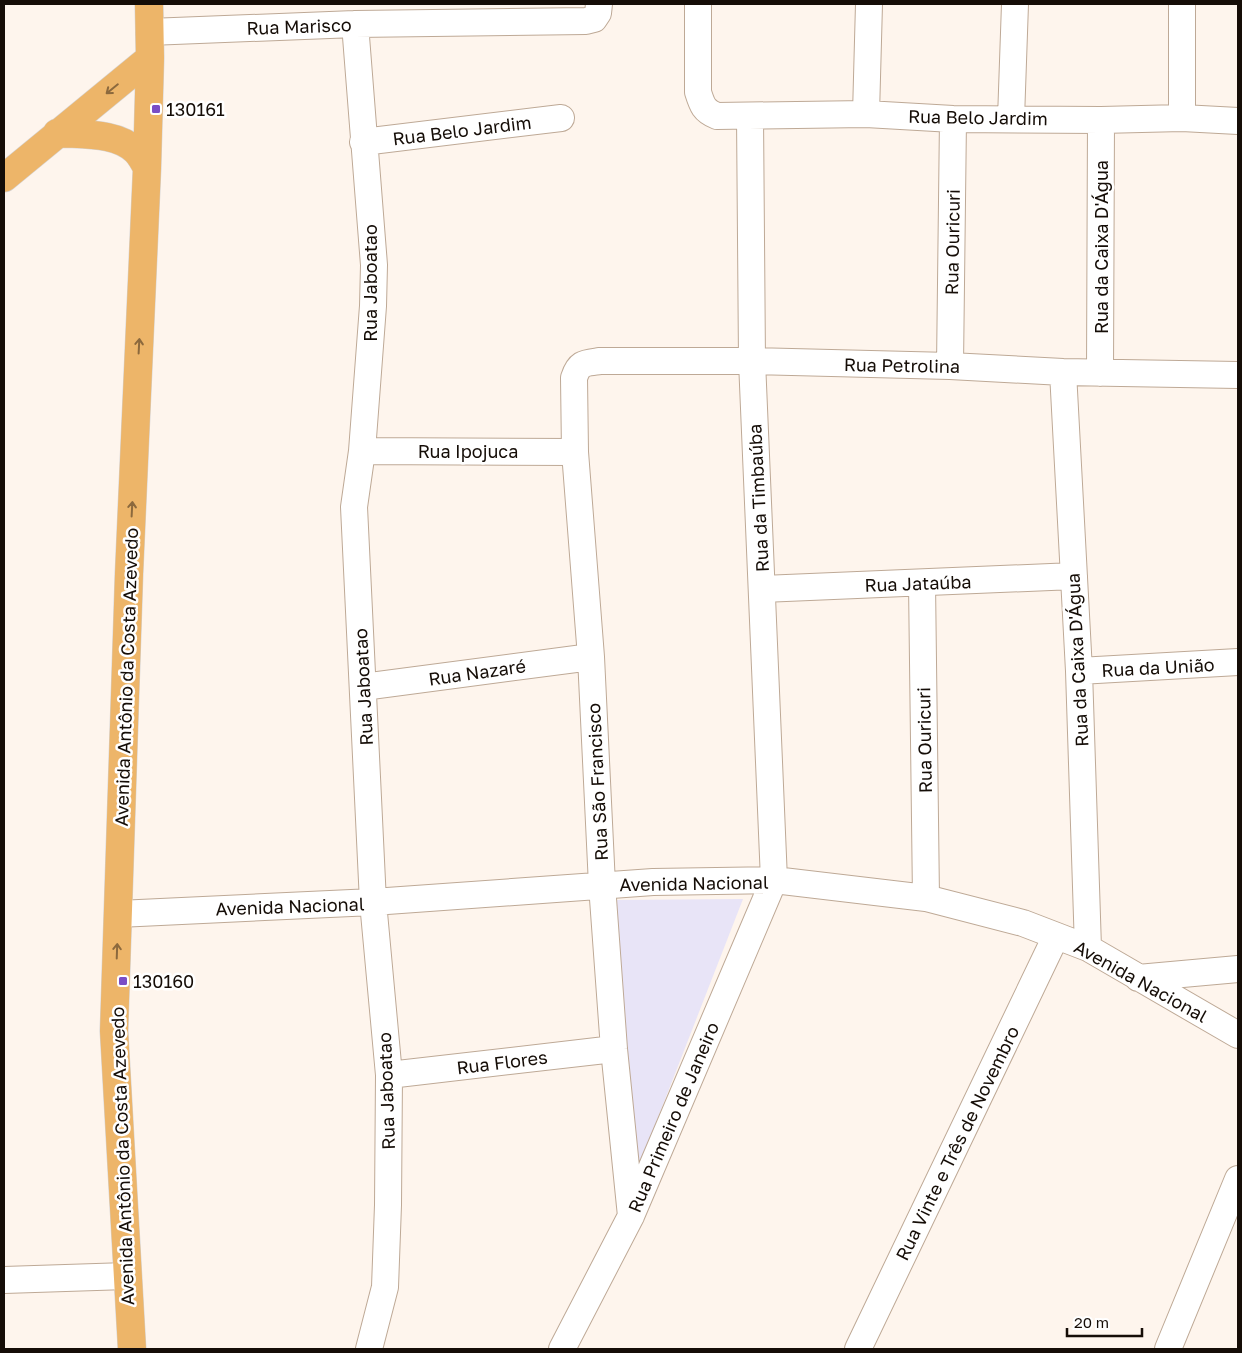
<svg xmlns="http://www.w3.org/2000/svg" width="1242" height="1353" viewBox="0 0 1242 1353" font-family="'Golos Text',sans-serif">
  <rect width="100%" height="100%" fill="#fef5ed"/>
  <!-- green -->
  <path fill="#e8e4f7" d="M743,899L636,1174L612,900Z"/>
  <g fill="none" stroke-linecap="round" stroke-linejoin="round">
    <defs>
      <path id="minor" d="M698,4V92C702,105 704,111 717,116L866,114L953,119L1101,120L1182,118L1238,121
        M1182,4V118
        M355,24L374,265L373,306L362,451L354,507L373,902L389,1075L388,1205L385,1287L369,1349
        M149,32L355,24L586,21L594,19L598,13L599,4
        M866,114L869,4
        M1011,119L1015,4
        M363,142L561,118
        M950,366L953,119
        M1063,372L1079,671L1088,948
        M1100,373L1101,120
        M362,451L575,452
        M922,583L926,898
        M762,589L1074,576
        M1079,671L1238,662
        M363,687L591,657
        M118,914L373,902L653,882L774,880L926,898L1023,923L1088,948L1238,1035
        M1138,978L1238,969
        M389,1075L614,1049
        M631,1216L614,1049L602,885L591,657L575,452L574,378C579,362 585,363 600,361H752L950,366L1063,372L1238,375
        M4,1280L127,1276
        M562,1349L631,1216L774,880L752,361L750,116
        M858,1349L1056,936
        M1168,1349L1238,1179"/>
      <path id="major" d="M57,133C83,135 117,132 136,151C141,156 144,162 147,168
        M4,178L150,58
        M132,1349L114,1031L129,574L147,168L150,58L149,4"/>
    </defs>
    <!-- minor casing -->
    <use href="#minor" stroke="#bea996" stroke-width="28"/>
    <!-- major casing -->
    <use href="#major" stroke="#d5d3d2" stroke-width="29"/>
    <!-- minor -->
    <use href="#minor" stroke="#fff" stroke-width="26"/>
    <!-- major -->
    <use href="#major" stroke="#edb569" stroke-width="28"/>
  </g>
  <!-- one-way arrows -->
  <defs><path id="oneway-shaft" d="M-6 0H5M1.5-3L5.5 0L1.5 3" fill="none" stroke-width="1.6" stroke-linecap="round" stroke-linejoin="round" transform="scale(1.25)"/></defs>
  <g stroke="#8c693d">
    <use href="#oneway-shaft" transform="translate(112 89) rotate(141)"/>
    <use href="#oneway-shaft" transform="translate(139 346) rotate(-87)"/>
    <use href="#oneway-shaft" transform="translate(132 509) rotate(-87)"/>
    <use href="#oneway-shaft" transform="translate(117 951) rotate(-88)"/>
  </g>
  <!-- markers -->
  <g fill="#7a4dc6" stroke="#fff" stroke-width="2">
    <rect x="151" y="104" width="10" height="10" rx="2.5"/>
    <rect x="118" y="976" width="10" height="10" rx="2.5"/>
  </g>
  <g text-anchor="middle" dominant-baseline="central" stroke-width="5" stroke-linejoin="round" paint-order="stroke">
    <!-- street labels -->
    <g font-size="18" fill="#150d07" stroke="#fff">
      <text transform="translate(299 26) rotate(-2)">Rua Marisco</text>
      <text transform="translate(978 117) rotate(1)">Rua Belo Jardim</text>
      <text transform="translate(462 130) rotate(-7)">Rua Belo Jardim</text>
      <text transform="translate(952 242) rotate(-89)">Rua Ouricuri</text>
      <text transform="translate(1101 247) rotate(-90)">Rua da Caixa D'Água</text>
      <text transform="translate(370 283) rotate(-90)">Rua Jaboatao</text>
      <text transform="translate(902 365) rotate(1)">Rua Petrolina</text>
      <text x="468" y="451">Rua Ipojuca</text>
      <text transform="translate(758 498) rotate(-93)">Rua da Timbaúba</text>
      <text transform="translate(918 583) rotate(-2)">Rua Jataúba</text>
      <text transform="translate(1077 660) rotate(-93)">Rua da Caixa D'Água</text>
      <text transform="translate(1158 667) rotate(-3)">Rua da União</text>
      <text transform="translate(477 672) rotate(-8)">Rua Nazaré</text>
      <text transform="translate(126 677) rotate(-88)">Avenida Antônio da Costa Azevedo</text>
      <text transform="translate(363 687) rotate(-93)">Rua Jaboatao</text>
      <text transform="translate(924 740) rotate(-91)">Rua Ouricuri</text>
      <text transform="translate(597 782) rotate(-93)">Rua São Francisco</text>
      <text transform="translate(694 883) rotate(-1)">Avenida Nacional</text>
      <text transform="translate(290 906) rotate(-2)">Avenida Nacional</text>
      <text transform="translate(1141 981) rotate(29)">Avenida Nacional</text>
      <text transform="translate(502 1062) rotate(-7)">Rua Flores</text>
      <text transform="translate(386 1091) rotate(-92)">Rua Jaboatao</text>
      <text transform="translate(673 1117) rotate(-67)">Rua Primeiro de Janeiro</text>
      <text transform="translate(957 1143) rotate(-64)">Rua Vinte e Três de Novembro</text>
      <text transform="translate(122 1156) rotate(-92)">Avenida Antônio da Costa Azevedo</text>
    </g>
    <!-- poi labels -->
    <g font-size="18" fill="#150d07" stroke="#fff" text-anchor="start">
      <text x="166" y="109">130161</text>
      <text x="133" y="981">130160</text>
    </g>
  </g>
  <!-- border -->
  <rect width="1242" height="1353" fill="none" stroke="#150d07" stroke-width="10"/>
  <!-- scale -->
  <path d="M1067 1328v8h75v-8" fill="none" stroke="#150d07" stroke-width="2.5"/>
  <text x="1074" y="1328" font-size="15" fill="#150d07" stroke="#ffffff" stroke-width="4" paint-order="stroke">20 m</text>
</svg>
